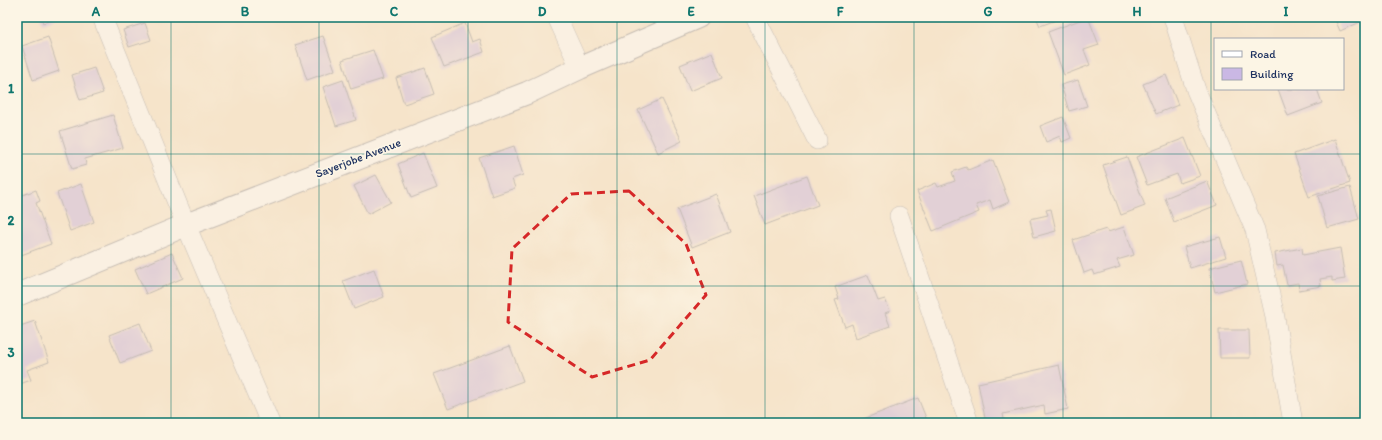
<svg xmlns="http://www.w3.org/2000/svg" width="1382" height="440" viewBox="0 0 1382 440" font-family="Itim,sans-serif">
  <rect width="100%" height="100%" fill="#fcf5e5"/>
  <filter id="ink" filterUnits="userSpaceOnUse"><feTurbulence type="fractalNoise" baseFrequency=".025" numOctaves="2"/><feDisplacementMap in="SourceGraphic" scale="8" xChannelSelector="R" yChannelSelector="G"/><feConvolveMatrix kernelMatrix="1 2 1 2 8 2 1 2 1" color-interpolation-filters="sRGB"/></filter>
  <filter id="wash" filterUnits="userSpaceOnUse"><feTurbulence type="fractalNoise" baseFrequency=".012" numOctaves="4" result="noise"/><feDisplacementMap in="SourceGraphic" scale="16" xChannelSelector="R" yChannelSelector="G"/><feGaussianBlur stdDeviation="0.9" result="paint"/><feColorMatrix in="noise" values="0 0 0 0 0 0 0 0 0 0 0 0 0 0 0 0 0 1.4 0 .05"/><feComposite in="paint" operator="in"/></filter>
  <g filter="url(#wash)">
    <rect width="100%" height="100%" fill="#f6e4ca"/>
    <g id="blocks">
      <!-- building -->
      <path fill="#cab8e4" d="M41,17H60L43,23Z
        M1036,17H1064L1040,26Z
        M1088,17L1099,45L1084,50L1090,65L1064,75L1048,32Z
        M1334,17H1365V20L1340,31Z
        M145,23L151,40L129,47L123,30Z
        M465,23L472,42L480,39L484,52L444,67L432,37Z
        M323,36L335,70L307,80L295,45Z
        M48,37L59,71L33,80L22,46Z
        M373,50L383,79L351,89L342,60Z
        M712,52L722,78L690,91L680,65Z
        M94,68L103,93L80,100L72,75Z
        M425,68L434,94L404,104L396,78Z
        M1166,75L1178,105L1156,114L1143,84Z
        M343,80L356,120L336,126L323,87Z
        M1078,80L1087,106L1069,111L1061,85Z
        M1278,89H1317L1322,103L1288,116Z
        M662,99L682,141L658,153L638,110Z
        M113,115L123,148L85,159L86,165L72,169L60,131Z
        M1063,117L1071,138L1062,142L1060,136L1046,142L1040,126Z
        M1185,138L1200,176L1180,183L1177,174L1147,185L1136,157Z
        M1335,139L1350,183L1309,197L1294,154Z
        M514,146L523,175L512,179L515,188L492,196L479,158Z
        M423,153L437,188L411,198L398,164Z
        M1127,157L1145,206L1121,215L1103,165Z
        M993,160L1009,202L993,209L990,200L976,205L979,212L933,231L917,191L936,183L938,187L955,181L952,172L966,167L968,170Z
        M376,175L391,202L368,214L354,186Z
        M807,176L818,205L765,225L754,196Z
        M1207,181L1217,205L1174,222L1165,198Z
        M81,184L94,222L70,231L57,193Z
        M1350,187L1359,219L1327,228L1318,196Z
        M36,190L40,201L36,203L51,244L21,255L17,243V197Z
        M716,194L730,232L692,247L677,209Z
        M1051,209L1056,231L1034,237L1030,219L1048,215L1046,210Z
        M1124,227L1134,255L1117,260L1120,267L1094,275L1092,270L1084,273L1073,240L1106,229L1108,232Z
        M1220,237L1226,257L1190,268L1184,247Z
        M1302,248L1303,255L1340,248L1345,279L1332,281V277L1320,279L1321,286L1299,290L1298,283L1287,285L1283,265L1277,266L1275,253Z
        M172,253L183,278L146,294L135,269Z
        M1241,260L1247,284L1215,292L1209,268Z
        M374,269L384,297L354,309L343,281Z
        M868,275L878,301L885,299L890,311L885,313L890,326L856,338L852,324L845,327L835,300L839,299L835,287Z
        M35,321L49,362L27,370L31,380L17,385V327Z
        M140,323L151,351L120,363L109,335Z
        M1219,330H1249L1250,358H1220Z
        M510,346L523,381L448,409L434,374Z
        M1059,365L1068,409L1045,414L1044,405L1003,414L1004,419L986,423L978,383Z
        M918,398L928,423H858V421Z"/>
    </g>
  </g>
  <g filter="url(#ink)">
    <use href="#blocks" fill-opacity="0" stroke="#888a94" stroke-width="1"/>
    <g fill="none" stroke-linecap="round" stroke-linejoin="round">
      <defs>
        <path id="minor" d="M102,17L186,225L270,423
          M557,17L580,68
          M755,17L817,140
          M1173,17L1196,90L1255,230L1274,312L1293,423
          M899,216L969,423"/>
        <path id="tertiary" d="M17,295L186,225L527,93L580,68L698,17"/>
      </defs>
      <!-- minor casing -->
      <use href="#minor" stroke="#888a94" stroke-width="20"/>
      <!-- tertiary casing -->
      <use href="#tertiary" stroke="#888a94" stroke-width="24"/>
      <!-- minor -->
      <use href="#minor" stroke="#fff" stroke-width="19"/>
      <!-- tertiary -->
      <use href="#tertiary" stroke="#fff" stroke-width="22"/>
    </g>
  </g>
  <!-- marked area -->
  <path d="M0 0H1382V440H0ZM629,191L686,244L706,295L650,360L592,377L508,322L512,249L571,194Z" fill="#f6e4ca" fill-opacity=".55" fill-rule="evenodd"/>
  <path fill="none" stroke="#d62828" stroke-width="3" stroke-dasharray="8 5" stroke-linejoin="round" d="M629,191L686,244L706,295L650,360L592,377L508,322L512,249L571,194Z"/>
  <!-- grid -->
  <path fill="none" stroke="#0f766e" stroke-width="1" stroke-opacity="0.55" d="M171,17V423M319,17V423M468,17V423M617,17V423M765,17V423M914,17V423M1063,17V423M1211,17V423M17,154H1365M17,286H1365"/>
  <g text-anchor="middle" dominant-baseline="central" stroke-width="3.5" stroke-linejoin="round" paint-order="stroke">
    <!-- street labels -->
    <g font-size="12" fill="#1b2f5e" stroke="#fcf5e5">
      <text transform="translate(358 158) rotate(-21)">Sayerjobe Avenue</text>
    </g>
  </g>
  <!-- margin -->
  <rect width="1382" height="440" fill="none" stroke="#fcf5e5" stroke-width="44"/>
  <!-- legend -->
  <rect x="1214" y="38" width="130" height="52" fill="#fcf5e5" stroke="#a2a6af"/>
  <rect x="1222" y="51" width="20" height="6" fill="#ffffff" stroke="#a2a6af"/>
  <text x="1250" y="58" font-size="12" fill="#1b2f5e">Road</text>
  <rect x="1222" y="68" width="20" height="12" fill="#cab8e4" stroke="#a2a6af"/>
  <text x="1250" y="78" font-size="12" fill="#1b2f5e">Building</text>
  <rect x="22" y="22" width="1338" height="396" fill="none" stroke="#0f766e" stroke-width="1.5"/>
  <g font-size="13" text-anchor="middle" font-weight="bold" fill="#0f766e">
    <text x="96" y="16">A</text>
    <text x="245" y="16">B</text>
    <text x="394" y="16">C</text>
    <text x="542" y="16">D</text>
    <text x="691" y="16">E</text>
    <text x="840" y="16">F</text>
    <text x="988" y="16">G</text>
    <text x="1137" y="16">H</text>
    <text x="1286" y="16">I</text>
    <text x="11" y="93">1</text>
    <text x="11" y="225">2</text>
    <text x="11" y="357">3</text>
  </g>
</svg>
